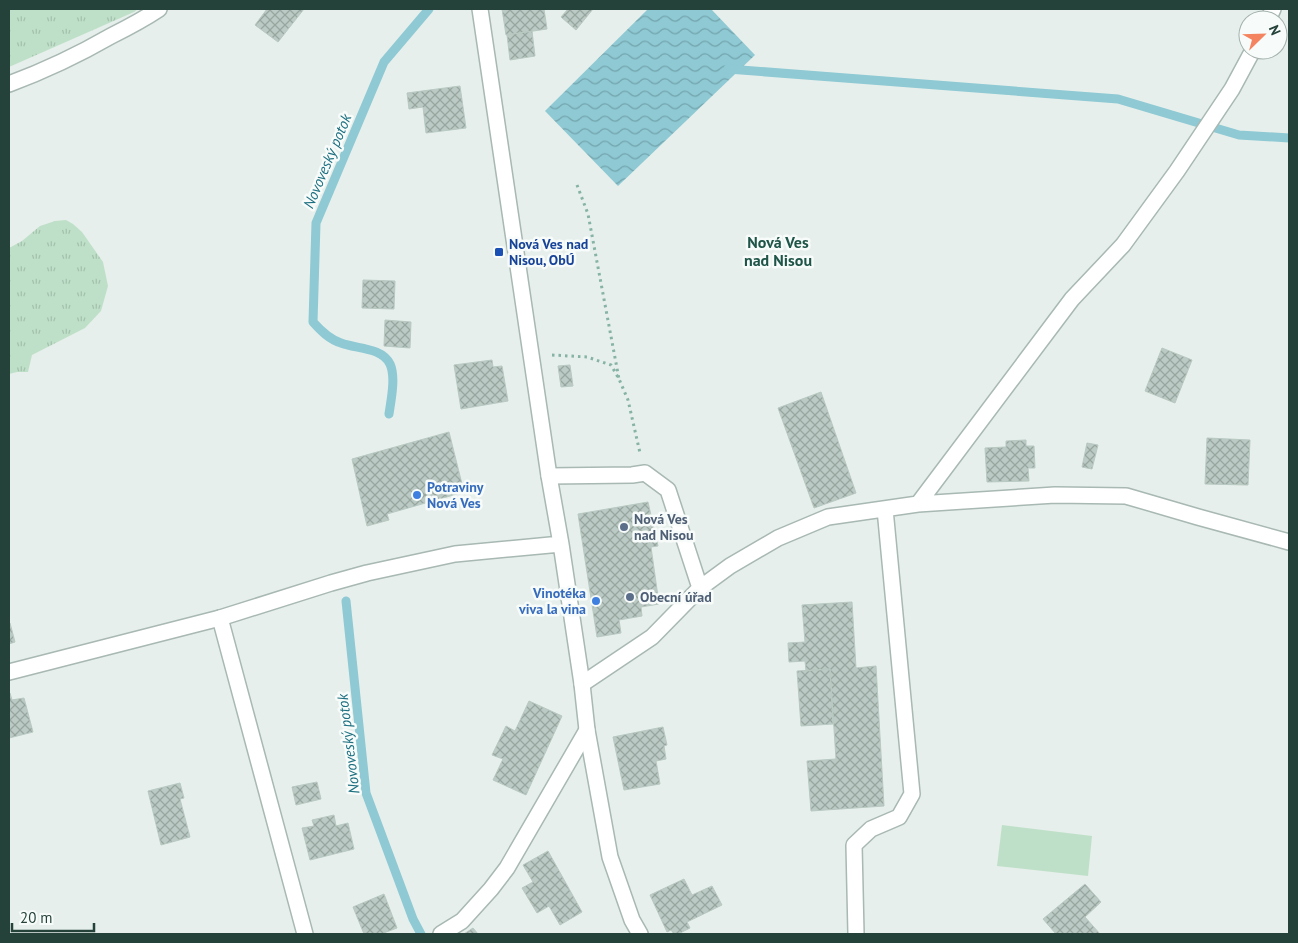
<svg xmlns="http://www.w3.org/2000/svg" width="1298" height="943" viewBox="0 0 1298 943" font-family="'PT Sans',sans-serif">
  <defs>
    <pattern id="grass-tufts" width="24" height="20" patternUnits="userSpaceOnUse" patternTransform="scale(1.25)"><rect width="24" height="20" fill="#bfe0c8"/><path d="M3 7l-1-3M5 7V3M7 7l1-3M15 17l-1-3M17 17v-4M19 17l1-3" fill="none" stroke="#a4c1ad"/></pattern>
    <pattern id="water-waves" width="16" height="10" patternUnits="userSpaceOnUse" patternTransform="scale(1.25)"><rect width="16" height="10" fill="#8ec9d4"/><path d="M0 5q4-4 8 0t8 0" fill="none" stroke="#74a5ad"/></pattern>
    <pattern id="building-cross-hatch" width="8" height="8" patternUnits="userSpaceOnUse" patternTransform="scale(1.25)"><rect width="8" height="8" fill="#bbcac4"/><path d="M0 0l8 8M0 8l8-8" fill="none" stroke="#98a6a0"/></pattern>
  </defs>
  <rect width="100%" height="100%" fill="#e6efeb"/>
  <!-- grass -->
  <path fill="url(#grass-tufts)" d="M9,9H138L134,12L9,67Z
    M66,220L73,224L82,232L103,262L108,286L101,311L85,328L32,355L28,372H17L9,374V248L22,241L40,226L55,221Z"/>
  <!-- pitch -->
  <path fill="#bfe0c8" d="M1002,825L1092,836L1088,876L997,866Z"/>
  <!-- water -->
  <path fill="url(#water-waves)" d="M648,9H711L755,55L618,186L545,111Z"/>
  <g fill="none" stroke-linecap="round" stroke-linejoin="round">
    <!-- stream -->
    <path stroke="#8ec9d4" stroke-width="9" d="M728,69L1118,99L1239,135L1289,138
      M389,414C391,400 396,377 390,364C382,347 356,349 341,343C329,339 321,331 313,322L316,223L384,62L429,9
      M346,601L366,793L413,919L421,934"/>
  </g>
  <!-- building -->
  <path fill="url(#building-cross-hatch)" stroke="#b8c9c2" d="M267,9H304L278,42L255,25Z
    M502,9H544L547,29L506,35Z
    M568,9H593L576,30L561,17Z
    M532,31L535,56L510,60L507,35Z
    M460,86L466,128L426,133L423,107L409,109L407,93Z
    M363,280L395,281L394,309L362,308Z
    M385,320L411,322L410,348L384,346Z
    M1162,348L1192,360L1175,403L1145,391Z
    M492,360L493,367L502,366L508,401L461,409L454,365Z
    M570,365L573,386L561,387L558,366Z
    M821,392L856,493L814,508L778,408Z
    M449,432L464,492L387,514L389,520L367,526L352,459Z
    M1207,438L1250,440L1248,485L1205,484Z
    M1026,440V446H1034L1035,468H1028L1029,481L987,482L985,448L1006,447V441Z
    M1087,443L1098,445L1092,469L1082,467Z
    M648,502L658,546L651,547L659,604L641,607L642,616L619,620L621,633L597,637L578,514Z
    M852,602L856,668L876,666L884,806L811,811L807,761L836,759L830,669L806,671L805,661L789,662L788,643L805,642L802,605Z
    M9,623H10L15,642L9,644Z
    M830,669L833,724L801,726L797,671Z
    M10,693L12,700L24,698L33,732L9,738V694Z
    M529,701L562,716L526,795L493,780L503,759L492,755L506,726L515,731Z
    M663,727L667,745L664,746L666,759L656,761L660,784L624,790L613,737Z
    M317,782L321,799L296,805L292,787Z
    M180,783L184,798L180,799L190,837L161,845L148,791Z
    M334,815L336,826L348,823L354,849L310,860L302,828L314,826L312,820Z
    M548,851L582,912L560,925L549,906L537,913L522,888L533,882L523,865Z
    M684,879L692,895L712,886L722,905L687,922L690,928L678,934H674L671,930L667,932L650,895Z
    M1085,884L1101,902L1085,917L1100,934H1070L1069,933L1067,934H1056L1043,919Z
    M384,894L397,928L381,934H364L353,907Z
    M473,928L478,934H464Z"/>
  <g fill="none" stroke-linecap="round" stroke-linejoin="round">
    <defs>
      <path id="minor" d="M1268,20L1273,9
        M9,84C44,71 78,55 111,36C127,28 144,19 159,9
        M549,476L632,475L645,473L668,490L700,588
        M918,504L1072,299L1123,245L1177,171L1232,89L1253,50
        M220,618L305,934
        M582,684L652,637L700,588L730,566L778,538L828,517L918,504L1055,495L1126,496L1198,517L1289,542
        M441,934L462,921L491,889L507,868L587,730
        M856,934L854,845L871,829L899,817L912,794L885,509"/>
      <path id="tertiary" d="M480,9L549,476L561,544L582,684L587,730L610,857L632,920L640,934
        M9,672L220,618L331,583L367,573L455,554L561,544"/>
    </defs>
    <!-- minor casing -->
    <use href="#minor" stroke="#a8b8b2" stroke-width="18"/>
    <!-- tertiary casing -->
    <use href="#tertiary" stroke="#a8b8b2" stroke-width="18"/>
    <!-- path -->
    <path stroke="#86b3a5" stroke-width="3" stroke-dasharray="2.5 4" stroke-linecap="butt" d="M577,185L588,214L619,379
      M552,355L587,357L611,365L619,379L628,400L640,453"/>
    <!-- minor -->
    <use href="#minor" stroke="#fff" stroke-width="15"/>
    <!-- tertiary -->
    <use href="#tertiary" stroke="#fff" stroke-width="15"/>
  </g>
  <!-- markers -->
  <rect fill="#1a4fb4" stroke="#f7fbf9" stroke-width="2" x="494" y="247" width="10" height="10" rx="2.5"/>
  <g fill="#3f7fe0" stroke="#f7fbf9" stroke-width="2">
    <circle cx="417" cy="495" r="5"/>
    <circle cx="596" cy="601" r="5"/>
  </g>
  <g fill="#5c6f8a" stroke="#f7fbf9" stroke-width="2">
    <circle cx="624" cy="527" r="5"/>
    <circle cx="630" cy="597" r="5"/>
  </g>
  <g text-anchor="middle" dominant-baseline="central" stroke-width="5" stroke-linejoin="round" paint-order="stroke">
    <!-- transit labels -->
    <g font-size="14" font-weight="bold" fill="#164399" stroke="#f7fbf9" text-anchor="start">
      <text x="509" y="244">Nová Ves nad<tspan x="509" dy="16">Nisou, ObÚ</tspan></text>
    </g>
    <!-- shop labels -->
    <g font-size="14" font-weight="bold" fill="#366cbe" stroke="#f7fbf9" text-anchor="start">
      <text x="427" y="487">Potraviny<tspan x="427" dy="16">Nová Ves</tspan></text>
      <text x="586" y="593" text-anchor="end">Vinotéka<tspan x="586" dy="16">viva la vina</tspan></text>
    </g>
    <!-- service labels -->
    <g font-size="14" font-weight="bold" fill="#4e5e75" stroke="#f7fbf9" text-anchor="start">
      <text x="634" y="519">Nová Ves<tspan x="634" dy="16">nad Nisou</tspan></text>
      <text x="640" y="597">Obecní úřad</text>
    </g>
    <!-- water labels -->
    <g font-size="15" font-style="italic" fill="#1c6f80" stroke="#f7fbf9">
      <text transform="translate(327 161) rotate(-67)">Novoveský potok</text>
      <text transform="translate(348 744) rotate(-97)">Novoveský potok</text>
    </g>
    <!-- quarter labels -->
    <g font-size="16" font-weight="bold" fill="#1f5548" stroke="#f7fbf9">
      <text x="778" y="242">Nová Ves<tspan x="778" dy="18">nad Nisou</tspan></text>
    </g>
  </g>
  <!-- border -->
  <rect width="1298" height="943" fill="none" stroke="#24423a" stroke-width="20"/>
  <!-- north arrow -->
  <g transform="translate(1263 35) rotate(67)"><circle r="24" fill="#f7fbf9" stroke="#a3b1ad"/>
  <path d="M0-4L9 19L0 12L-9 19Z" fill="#f4845f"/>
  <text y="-8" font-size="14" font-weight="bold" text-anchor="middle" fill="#24423a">N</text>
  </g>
  <!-- scale -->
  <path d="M12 923v8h82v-8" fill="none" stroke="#24423a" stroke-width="2.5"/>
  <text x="20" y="923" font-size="15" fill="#24423a" stroke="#f7fbf9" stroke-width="4" paint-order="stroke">20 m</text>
</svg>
